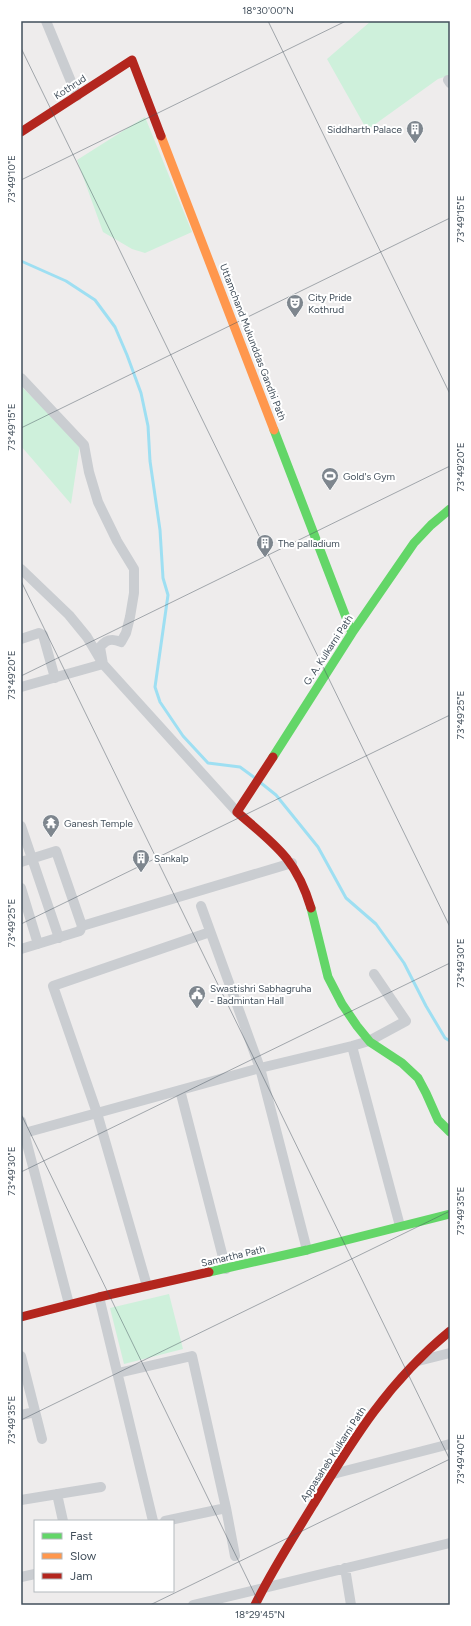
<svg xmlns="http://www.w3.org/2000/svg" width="471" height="1626" viewBox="0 0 471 1626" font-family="Figtree,sans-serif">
  <rect width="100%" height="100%" fill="#eeecec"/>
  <!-- green -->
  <path fill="#cef0db" d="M371,21H450V75L438,79L367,130L327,59Z
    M145,117L192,232L145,253L132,249L103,232L77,160Z
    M21,386L80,444L71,504L21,446Z
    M169,1294L183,1349L124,1364L110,1308Z"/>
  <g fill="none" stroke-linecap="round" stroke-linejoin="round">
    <!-- stream -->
    <path stroke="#9edff2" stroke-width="3" d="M21,261L66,281L95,300L115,327L127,355L141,393L148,426L150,461L160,530L163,578L168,595L155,687L160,702L183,736L208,763L240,767L255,778
      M261,783L276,795L318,847L346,898L376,924L404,963L426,1006L445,1038L450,1041"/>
    <!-- street -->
    <path stroke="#cacdd1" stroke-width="10" d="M46,21L77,96
      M448,80L450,83
      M21,378L84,445L89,472L98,502L117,541L134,569V593L130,617L126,633L121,642C112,638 106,639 100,647L103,664L21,687
      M21,569L69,615L87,637L103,664L237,812
      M21,639L39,633L43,635L55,678
      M21,826L59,938
      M21,862L56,851L82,926L292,863
      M21,888L38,944
      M201,906L260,1068L307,1250
      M21,949L80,931L82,926
      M352,1046L400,1226
      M180,1090L226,1269
      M21,1121L69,1304
      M21,1134L260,1068L352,1046L369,1041L406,1021L374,974
      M147,1286L97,1113L53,986L210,932
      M99,1297L153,1521
      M21,1356L42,1439
      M418,1361L450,1353
      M118,1373L192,1356L226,1508L165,1521
      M21,1415L35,1412
      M333,1474L450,1444
      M57,1494L63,1521
      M21,1500L101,1487
      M226,1508L235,1556
      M345,1568L351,1605
      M21,1577L35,1574
      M193,1605L450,1543"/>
    <!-- fast -->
    <path stroke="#63d668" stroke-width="9" d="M274,430L352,633
      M273,757L352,633L414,543L431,525L450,509
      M311,908L328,977L342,1004L357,1026L370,1042L402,1063L418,1078L426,1093L438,1120L450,1132
      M209,1272L307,1250L450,1214"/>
    <!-- slow -->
    <path stroke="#ff974d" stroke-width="9" d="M161,136L274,430"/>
    <!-- jam -->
    <path stroke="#b3261e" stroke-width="9" d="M21,132L132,60L161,136
      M273,757L237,812C275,845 296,858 311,908
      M21,1317L99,1297L209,1272
      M255,1605C272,1570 293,1538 313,1505C354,1438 388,1382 450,1331"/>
  </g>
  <!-- ticks -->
  <path fill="none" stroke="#424f5b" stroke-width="1" stroke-opacity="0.45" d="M268,21L450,394M21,48L450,927M21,180L346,21M21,428L450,218M21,581L450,1460M21,676L450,466M21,924L450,715M21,1114L260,1605M21,1172L450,963M21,1420L450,1211M150,1605L450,1459"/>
  <!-- icons -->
  <defs>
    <symbol id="building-pin" viewBox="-11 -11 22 30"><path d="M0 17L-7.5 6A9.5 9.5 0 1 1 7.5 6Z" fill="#7e868e" stroke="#fff"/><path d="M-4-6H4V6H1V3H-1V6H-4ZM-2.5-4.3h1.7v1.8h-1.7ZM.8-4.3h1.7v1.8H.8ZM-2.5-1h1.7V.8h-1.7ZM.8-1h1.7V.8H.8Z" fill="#fff"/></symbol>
    <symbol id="theatre-pin" viewBox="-11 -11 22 30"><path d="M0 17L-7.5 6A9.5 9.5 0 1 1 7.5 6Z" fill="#7e868e" stroke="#fff"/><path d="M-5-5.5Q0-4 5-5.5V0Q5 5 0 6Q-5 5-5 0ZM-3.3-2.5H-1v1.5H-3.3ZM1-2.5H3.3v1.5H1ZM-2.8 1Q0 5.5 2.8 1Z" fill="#fff"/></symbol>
    <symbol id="stadium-pin" viewBox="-11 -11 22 30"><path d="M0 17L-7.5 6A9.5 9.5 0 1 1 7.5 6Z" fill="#7e868e" stroke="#fff"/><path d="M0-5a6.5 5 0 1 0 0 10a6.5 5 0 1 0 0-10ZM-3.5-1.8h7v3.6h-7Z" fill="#fff"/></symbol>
    <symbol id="temple-pin" viewBox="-11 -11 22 30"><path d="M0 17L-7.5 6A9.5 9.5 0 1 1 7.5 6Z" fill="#7e868e" stroke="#fff"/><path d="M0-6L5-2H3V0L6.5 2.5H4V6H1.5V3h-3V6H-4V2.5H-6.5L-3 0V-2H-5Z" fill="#fff"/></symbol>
    <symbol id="civic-pin" viewBox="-11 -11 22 30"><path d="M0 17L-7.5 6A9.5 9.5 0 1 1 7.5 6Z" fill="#7e868e" stroke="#fff"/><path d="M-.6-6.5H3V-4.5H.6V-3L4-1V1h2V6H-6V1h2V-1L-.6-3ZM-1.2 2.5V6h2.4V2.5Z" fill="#fff"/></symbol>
  </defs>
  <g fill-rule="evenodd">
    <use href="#building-pin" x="405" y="119" width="20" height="27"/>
    <use href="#theatre-pin" x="285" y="293" width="20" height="27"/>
    <use href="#stadium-pin" x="320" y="466" width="20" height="27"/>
    <use href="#building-pin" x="255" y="533" width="20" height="27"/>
    <use href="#temple-pin" x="41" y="813" width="20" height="27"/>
    <use href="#building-pin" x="131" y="848" width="20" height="27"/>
    <use href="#civic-pin" x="187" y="984" width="20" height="27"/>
  </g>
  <g text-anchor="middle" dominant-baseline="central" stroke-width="4" stroke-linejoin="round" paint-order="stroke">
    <!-- street labels -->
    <g font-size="10" fill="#424f5b" stroke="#fff">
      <text transform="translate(70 87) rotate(-33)">Kothrud</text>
      <text transform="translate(253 342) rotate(69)">Uttamchand Mukunddas Gandhi Path</text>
      <text transform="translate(328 650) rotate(-57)">G. A. Kulkarni Path</text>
      <text transform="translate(233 1256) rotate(-13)">Samartha Path</text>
      <text transform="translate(333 1454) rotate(-57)">Appasaheb Kulkarni Path</text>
    </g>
    <!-- poi labels -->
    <g font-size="10" fill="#424f5b" stroke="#fff" text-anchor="start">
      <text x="402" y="129" text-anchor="end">Siddharth Palace</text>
      <text x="308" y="297">City Pride<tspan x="308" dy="12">Kothrud</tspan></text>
      <text x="343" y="476">Gold's Gym</text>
      <text x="278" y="543">The palladium</text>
      <text x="64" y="823">Ganesh Temple</text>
      <text x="154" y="858">Sankalp</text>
      <text x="210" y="988">Swastishri Sabhagruha<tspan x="210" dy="12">- Badmintan Hall</tspan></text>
    </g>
  </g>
  <!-- border -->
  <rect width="471" height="1626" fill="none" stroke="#ffffff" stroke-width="44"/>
  <!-- legend -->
  <rect x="34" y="1520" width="140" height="72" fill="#ffffff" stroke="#b3b9bd"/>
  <rect x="42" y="1533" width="20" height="6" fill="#63d668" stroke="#b3b9bd"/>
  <text x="70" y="1540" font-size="12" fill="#424f5b">Fast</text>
  <rect x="42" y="1553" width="20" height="6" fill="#ff974d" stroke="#b3b9bd"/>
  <text x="70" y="1560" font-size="12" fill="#424f5b">Slow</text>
  <rect x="42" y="1573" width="20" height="6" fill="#b3261e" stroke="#b3b9bd"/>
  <text x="70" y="1580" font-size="12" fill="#424f5b">Jam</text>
  <rect x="22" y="22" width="427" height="1582" fill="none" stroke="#424f5b" stroke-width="1.5"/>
  <g font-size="10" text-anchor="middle" fill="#424f5b">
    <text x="268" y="14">18°30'00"N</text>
    <text transform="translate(11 179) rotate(-90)" y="4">73°49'10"E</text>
    <text transform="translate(460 219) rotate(-90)" y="4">73°49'15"E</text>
    <text transform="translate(11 427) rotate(-90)" y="4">73°49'15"E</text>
    <text transform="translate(460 467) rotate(-90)" y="4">73°49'20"E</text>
    <text transform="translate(11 675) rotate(-90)" y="4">73°49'20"E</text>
    <text transform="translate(460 715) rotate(-90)" y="4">73°49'25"E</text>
    <text transform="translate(11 923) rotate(-90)" y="4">73°49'25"E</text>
    <text transform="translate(460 963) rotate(-90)" y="4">73°49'30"E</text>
    <text transform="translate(11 1171) rotate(-90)" y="4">73°49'30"E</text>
    <text transform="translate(460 1211) rotate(-90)" y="4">73°49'35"E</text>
    <text transform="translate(11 1420) rotate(-90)" y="4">73°49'35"E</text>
    <text transform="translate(460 1459) rotate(-90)" y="4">73°49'40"E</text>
    <text x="260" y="1618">18°29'45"N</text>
  </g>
</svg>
